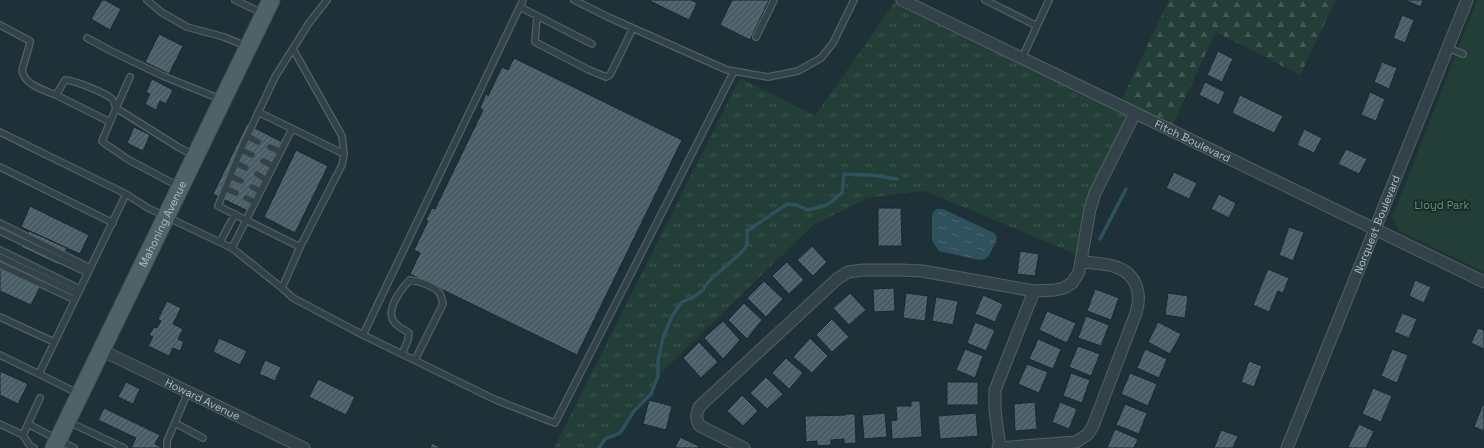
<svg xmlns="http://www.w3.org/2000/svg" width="1484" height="448" viewBox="0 0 1484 448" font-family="'Space Grotesk',sans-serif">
  <defs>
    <pattern id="grass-tufts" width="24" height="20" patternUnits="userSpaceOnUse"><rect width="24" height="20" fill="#233d37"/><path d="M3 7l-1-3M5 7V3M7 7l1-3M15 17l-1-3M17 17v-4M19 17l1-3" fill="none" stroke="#405752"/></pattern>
    <pattern id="forest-firs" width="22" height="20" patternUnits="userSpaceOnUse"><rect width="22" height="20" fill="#233d37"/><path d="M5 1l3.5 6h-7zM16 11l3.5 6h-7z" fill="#405752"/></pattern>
    <pattern id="water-ripples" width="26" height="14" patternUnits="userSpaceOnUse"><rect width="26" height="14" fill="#2f515e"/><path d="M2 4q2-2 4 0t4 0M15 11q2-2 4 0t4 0" fill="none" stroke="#4a6874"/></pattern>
    <pattern id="building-hatch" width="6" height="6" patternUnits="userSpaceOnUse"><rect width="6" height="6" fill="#495e67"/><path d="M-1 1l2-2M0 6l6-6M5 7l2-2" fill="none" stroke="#61737b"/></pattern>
  </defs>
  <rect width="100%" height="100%" fill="#1e3138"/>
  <!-- grass -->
  <path fill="url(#grass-tufts)" d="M896,0H902L1135,113L1095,193L1082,257L925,191L867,198L812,226L658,376L651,394L634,411L620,433L605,439L599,448H554L740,78L815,116Z"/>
  <!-- forest -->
  <path fill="url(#forest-firs)" d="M1169,0H1336L1300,75L1216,32L1170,130L1119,105Z"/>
  <!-- green -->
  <path fill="#233d37" d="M1477,0H1484V272L1399,231L1392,218Z"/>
  <!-- water -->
  <path fill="url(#water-ripples)" d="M937,209H943L994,233L997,237L996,242L988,257L985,259L979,260L939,251L934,244L932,239V217L933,212Z"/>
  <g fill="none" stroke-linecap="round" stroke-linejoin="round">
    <!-- stream -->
    <path stroke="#2f515e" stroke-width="3.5" d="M1100,239L1126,189
      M599,448L605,439L620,433L634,411L651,394L658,376V361L663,338L672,316L682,302L692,298L702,291L709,281L741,253L747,245V231L787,204L796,205L808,210L827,205L842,193L844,174L871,175L897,179"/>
  </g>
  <!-- building -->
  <path fill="url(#building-hatch)" stroke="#1a292f" d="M102,0H105L121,9L110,30L91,19Z
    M651,0H691L697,3L689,20L650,1Z
    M732,0H769L750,40L720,25Z
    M1407,0H1423L1421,7L1407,1Z
    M1402,15L1414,20L1405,43L1393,38Z
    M159,34L183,46L169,74L145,62Z
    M1218,51L1233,59L1222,82L1207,75Z
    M514,58L682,140L577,355L410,274L420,253L414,250L428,221L426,220L432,208L435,209L483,110L480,108L486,94L488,96L502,67L508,70Z
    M1382,62L1397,68L1389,89L1374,82Z
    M152,79L173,90L166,104L160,101L156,110L145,104L150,94L146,92Z
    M1205,82L1225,92L1219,105L1199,95Z
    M1370,92L1385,99L1376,121L1361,115Z
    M1240,95L1283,116L1274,133L1232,113Z
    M247,124L288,145L254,214L213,194Z
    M134,127L150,135L143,151L127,143Z
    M1304,129L1322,138L1314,153L1297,145Z
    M1346,149L1367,159L1359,174L1338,164Z
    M296,150L328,166L295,233L264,217Z
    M1174,172L1197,183L1189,199L1166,188Z
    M1219,194L1236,203L1229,218L1211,209Z
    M30,206L89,235L80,254L21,227Z
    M878,208H901L902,246H878Z
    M1289,227L1304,232L1293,261L1279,255Z
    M29,231L67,248L59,265L21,247Z
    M812,246L827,262L813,276L797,260Z
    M1020,251L1039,254L1035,276L1017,274Z
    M787,262L804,280L789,294L772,276Z
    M0,268L40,287L31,305L0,291Z
    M1268,269L1289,278L1283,293L1278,291L1269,312L1253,305Z
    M1415,280L1431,287L1424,303L1409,296Z
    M764,281L783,299L766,317L747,298Z
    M894,288L895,311L874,312L873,289Z
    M1095,289L1119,298L1111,320L1087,311Z
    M850,293L866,310L849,325L833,308Z
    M906,293L928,296L925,321L903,318Z
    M1168,293L1188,296L1185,318L1165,315Z
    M983,295L1003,304L995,322L975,314Z
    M936,297L958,301L953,325L932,321Z
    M167,301L181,308L173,324L183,329L178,339L184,342L180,351L173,348L169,356L148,346L153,337L149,335L154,327L157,328L161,321L158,319Z
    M744,303L762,320L747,339L728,320Z
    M1047,311L1076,323L1067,343L1039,330Z
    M1402,313L1417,319L1409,338L1394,332Z
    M1086,316L1109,325L1101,346L1078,338Z
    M832,319L849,337L832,352L816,335Z
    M723,321L740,340L723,359L704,338Z
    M975,322L995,330L986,351L967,343Z
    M1158,322L1181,334L1170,354L1148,342Z
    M1478,328L1484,330V349L1471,343Z
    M219,338L247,351L240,365L213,352Z
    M810,338L828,356L812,373L793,357Z
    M1038,339L1061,349L1053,369L1029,359Z
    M699,342L718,362L701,378L683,358Z
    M1078,346L1100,354L1091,376L1069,367Z
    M965,349L983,356L975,378L956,370Z
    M1145,349L1167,359L1159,378L1137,368Z
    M1392,349L1408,355L1397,383L1381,376Z
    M786,358L803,373L789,389L772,373Z
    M265,360L281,367L275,381L259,374Z
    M1249,361L1262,366L1254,387L1241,382Z
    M1027,364L1048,372L1039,393L1018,384Z
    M0,371L28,384L18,404L0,395Z
    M1071,373L1090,380L1082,403L1063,396Z
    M1130,373L1157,384L1148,406L1121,394Z
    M766,377L783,394L767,409L750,393Z
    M318,379L355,397L346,415L309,397Z
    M126,382L140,389L133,404L118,397Z
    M947,382H978V405H947Z
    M1373,388L1392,396L1381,422L1362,414Z
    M742,395L758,411L743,426L727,411Z
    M649,400L672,406L666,430L643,424Z
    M911,401H920L922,437L892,439L891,421L897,420L896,406H911Z
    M1484,401V431L1474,427Z
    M1035,402L1037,429L1015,431L1014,404Z
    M1060,402L1077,409L1069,429L1052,422Z
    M1125,404L1147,413L1139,434L1116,425Z
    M104,408L160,435L155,444L163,448H131L136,438L98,420Z
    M885,413L887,437L864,439L862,415Z
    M976,413L978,436L940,439L938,416Z
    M846,414H855L856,443L844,444V439L831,440V445L817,446V441L806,442L805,416L846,415Z
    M1359,424L1374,431L1366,448H1349L1348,447Z
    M1115,429L1138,439L1134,448H1107Z
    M1221,430L1238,436L1233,448H1214Z
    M680,437L699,446L698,448H675Z
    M432,443L441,448H430Z"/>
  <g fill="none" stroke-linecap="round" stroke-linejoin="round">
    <defs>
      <path id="service" d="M147,0L161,12L187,27L224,37L246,46
        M235,0L262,13
        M574,0L608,17L727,70L768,77L798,71L821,58L833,43L854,0
        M985,0L1037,26
        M520,7L592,44
        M537,16L535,42L589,70L606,77L610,75L633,28
        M0,25L30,41V43L22,70C24,85 44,90 56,95
        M756,37L774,0
        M87,38L111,51L163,76L220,99
        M1448,48L1463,54
        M293,49L342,136L344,154L342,165L300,247L218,206L243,145L275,77L309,23L327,0
        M1022,58L1049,0
        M258,112L344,154
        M110,122L130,77
        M0,132L126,194
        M247,136L258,142
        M270,147L280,152
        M241,150L252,155
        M263,161L273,166
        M236,163L246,168
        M0,167L113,223
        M257,174L266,180
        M230,176L241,181
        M178,186L129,160L104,143L102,141L110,122L56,95L65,80C74,80 106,93 112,99C114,101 115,106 116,108L178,147L193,155
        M252,187L260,191
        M225,188L236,193
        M246,198L255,202
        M0,223L90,268
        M0,231L88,273
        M220,242L235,214
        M232,248L292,129
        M0,250L80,289
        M0,257L77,294
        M0,265L75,300
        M282,288L293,298L363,335L523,0
        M0,317L54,342
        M363,335L496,400L555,423L734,71
        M402,354L408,340L409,333C405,330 400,328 396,324C383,312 401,289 410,280C419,281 435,286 440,294C442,297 442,301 443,304L415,360
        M0,355L39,374
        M79,394L39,374L126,194L148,208L232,248L282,288L300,247
        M69,422L124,448
        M175,423L203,438
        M0,424L23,435
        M28,424L40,398
        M34,448L30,446L23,435L28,424L74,448
        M167,448V441L188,392"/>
      <g id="minor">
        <path id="s1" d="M902,0L1484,282"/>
        <path id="s2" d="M101,350L304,448"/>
        <path d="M744,448L700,426C695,418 696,414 700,406L837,279L848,272L863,270H901L922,271L1034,291L1055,290L1064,288L1072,283L1079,272L1090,209L1095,193L1135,113"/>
        <path d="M998,448L1076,442L1088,434L1093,426L1136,313C1142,294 1137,274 1116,267C1105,263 1092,263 1081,262"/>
        <path d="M1000,448L995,410V390L1034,291"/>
        <path id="s3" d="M1287,448L1467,0"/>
      </g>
      <g id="primary">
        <path id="s4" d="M54,448L271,0"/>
      </g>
    </defs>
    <!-- service casing -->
    <use href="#service" stroke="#506066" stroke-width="8"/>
    <!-- minor casing -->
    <use href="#minor" stroke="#506066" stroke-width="13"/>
    <!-- primary casing -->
    <use href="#primary" stroke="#3f4e55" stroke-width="19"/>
    <!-- service -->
    <use href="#service" stroke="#324248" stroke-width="5.5"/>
    <!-- minor -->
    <use href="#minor" stroke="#324248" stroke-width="11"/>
    <!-- primary -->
    <use href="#primary" stroke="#506269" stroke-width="17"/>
  </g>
  <g text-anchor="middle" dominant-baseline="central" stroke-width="3.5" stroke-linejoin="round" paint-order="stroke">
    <!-- street labels -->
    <g font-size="11" fill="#acbdc5" stroke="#18272d">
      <text stroke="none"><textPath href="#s1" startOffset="323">Fitch Boulevard</textPath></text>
      <text stroke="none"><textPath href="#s4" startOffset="249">Mahoning Avenue</textPath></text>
      <text stroke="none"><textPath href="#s3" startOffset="241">Norquest Boulevard</textPath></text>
      <text stroke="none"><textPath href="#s2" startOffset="113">Howard Avenue</textPath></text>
    </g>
    <!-- park labels -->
    <g font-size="11" fill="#669763" stroke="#18272d">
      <text x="1442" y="205">Lloyd Park</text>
    </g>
  </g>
</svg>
